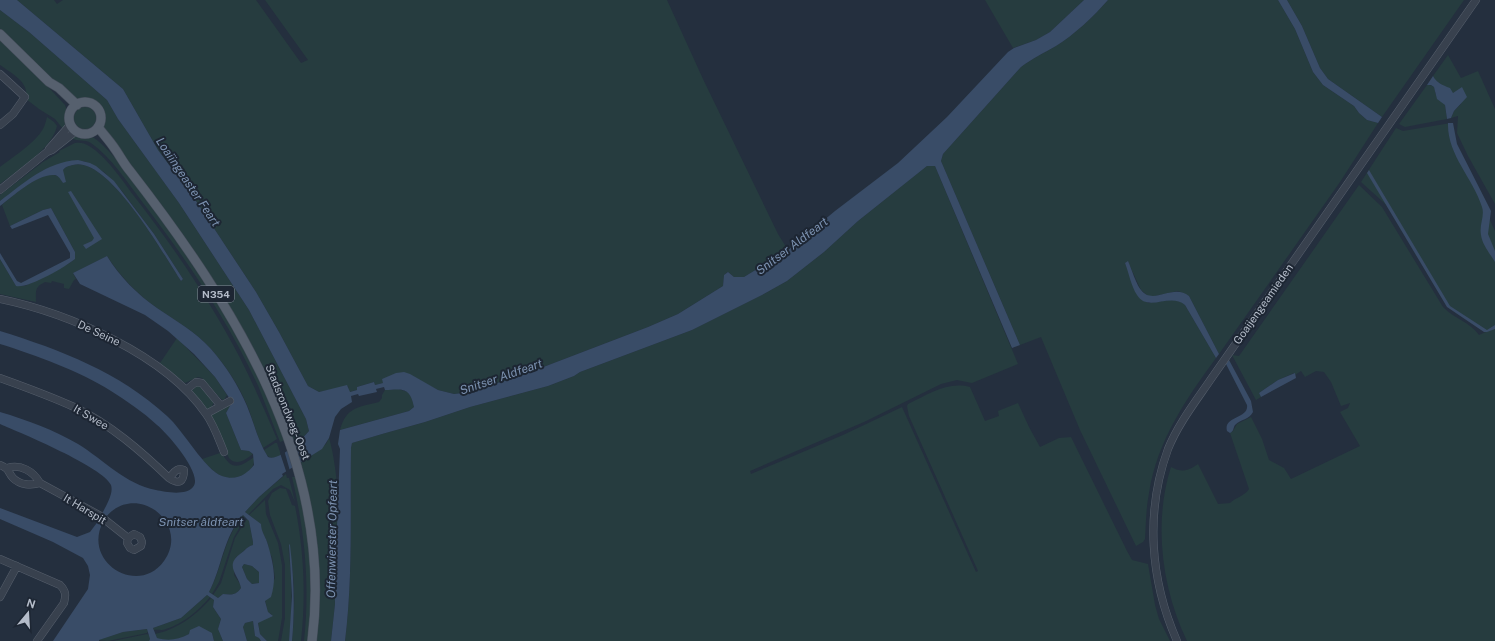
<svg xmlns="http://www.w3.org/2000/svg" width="1495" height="641" viewBox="0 0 1495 641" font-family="'Public Sans',sans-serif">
  <rect width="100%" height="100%" fill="#242f3e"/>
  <!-- green -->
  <path fill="#263c3f" d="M17,0H54L57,4L63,0H256L301,63L308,60L265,0H667L703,79L778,234L788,250L744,277H734L728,272L724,275L723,286L678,314L648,327L546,366L511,379L463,393L454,394L438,390L426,384L383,383L375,385L374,382L357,387V390L349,392L348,386L319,392L308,386L279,332L256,292L194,198L158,150L123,89Z
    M985,0H1084L1050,32L1036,40L1013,48Z
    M1108,0H1278L1295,29L1313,72L1323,85L1354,106L1359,113L1367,120L1378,123L1340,182L1219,354L1189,296L1178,291L1155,296H1148L1141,290L1128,262L1125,263L1148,303L1176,299L1181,301L1185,305L1216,358C1186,399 1157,441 1149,493C1146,508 1146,523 1145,539L1143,542L1136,546L1080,430L1041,337L1020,345L941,161L943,154L1021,67C1033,58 1044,53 1056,46C1074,35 1094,16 1108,0Z
    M1287,0H1464L1382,117L1328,79L1320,68L1302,26Z
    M0,10L29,32L107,100L118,119L179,203L249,310L306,419L309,431L296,444L268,381L206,270L195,253L170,217L104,132L102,128V113L99,107L90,101H80L70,96L0,30Z
    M0,40L24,61L65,105C68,112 68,122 64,130L55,119L39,109L26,99C30,82 11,73 0,65Z
    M1448,55L1461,78L1478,71L1495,109V204L1468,156L1457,133L1458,116L1451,118L1454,111L1461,104L1453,93L1435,80L1433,76Z
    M1427,85C1432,85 1434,86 1436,90L1435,93L1445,105L1447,119L1405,127L1399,124Z
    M74 118a11 11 0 1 1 22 0a11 11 0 1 1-22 0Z
    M47,117L54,122L57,126C52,149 18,170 0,184V167C13,157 35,143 43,129C45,125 46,121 47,117Z
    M1451,123L1449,131L1495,231V641H1187C1162,589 1153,523 1171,467C1182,473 1188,471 1198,464L1218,504L1230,503C1235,498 1246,495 1249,489L1230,433L1233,431L1237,424L1251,417L1262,439L1269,460L1284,468L1291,479L1360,446L1340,412L1348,408L1350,403L1341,406L1331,382L1324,372L1316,371L1305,377L1301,371L1295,375L1294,373L1278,380L1259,393L1261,397L1256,400L1232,355L1239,356L1359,185L1382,207L1443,307C1453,318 1470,322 1479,335L1488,331L1449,306L1392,210L1361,182L1396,128L1403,131Z
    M77,135L84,137L91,136C107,145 128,174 140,189C184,246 229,312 260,378C269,398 276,419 285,440L280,442C273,424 266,406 259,388C229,322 187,260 143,203C128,183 111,157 91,143C85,139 77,142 72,138Z
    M75,143C80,142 85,143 89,146C106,156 122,180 134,196C173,246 209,299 239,356C253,383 265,411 277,439L263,448C256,434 253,419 247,405C238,384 226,366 211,349C196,332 176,321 157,308C138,295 120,276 107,256L73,273L76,279L74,280L69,289L64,288V284L52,281L51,283L45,282C34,287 36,292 36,302L0,294V259L16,286H25L68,264L75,259V252L51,208L43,210L10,226L2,205C13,196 42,169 57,176C60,177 62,180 63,183V170C66,166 69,166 73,165C108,155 164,255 181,281L183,279L154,234L122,191L104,172L84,161H72L44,170L0,201V195L43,162L60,152L59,151Z
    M933,165L935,166L1018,364L972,383L957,380L941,384L864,422L750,471L751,474L843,435L902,407L976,572L978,571L909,416L907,406L908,404C929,394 947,381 970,387L985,421L999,416L998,411L1018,403L1029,427L1040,447L1059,438L1071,437L1127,551L1132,560L1148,564L1155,605L1159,619L1170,641H345C353,577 350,513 351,448L352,443L382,434L425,422L470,407L548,386L574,376L580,372L692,330L762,295L787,281L824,252L858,221L918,173L927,166Z
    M177,338L215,377L227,395L224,400L221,399L202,378L198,377L185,383L160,363Z
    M197,385L203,389L214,401L211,409H206L192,391Z
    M398,389L408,392L412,398L414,407L409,411L340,430C346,407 359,407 379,402L382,398V395L385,390Z
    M231,404L226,413L241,450L249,451L253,454C246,459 237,467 229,458L211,416L214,412Z
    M329,438C335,457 343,514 334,533L335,604L331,641H316C318,612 320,584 318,555C315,524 308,493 301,462L326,444Z
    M275,443H277L281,455C273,460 268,459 264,450Z
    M220,453C224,456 226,460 229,463C237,470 247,462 254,457C256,474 234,482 221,476C214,472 207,465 202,459Z
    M286,474L287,478H289L295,502L290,490L281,485L273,489L248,515L245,512L259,497Z
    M292,477H295L299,484L312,561L309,641H304C310,585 305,532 292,477Z
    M280,488L286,489L292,505L295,506C304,551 306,595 301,641H292C295,609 296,577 288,545C292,577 293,609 289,641H281L285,618V565L281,544L270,515L268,501L272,493Z
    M265,500L266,514L278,543L282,565V618L278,641H267L260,634L258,622L272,614L268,613L265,600L275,578L272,557L269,552L268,544L261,529L254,519L249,515Z
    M243,515L245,518L234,537L219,582L212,594L209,592C223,566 223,540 243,515Z
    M247,519L249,521L253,542V545C246,547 243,553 236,557L234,575L240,584L241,588C236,595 232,595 223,594L218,598L213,595L221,583L235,538Z
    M244,564L252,566L260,573L259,583L252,584L247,579L242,567Z
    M207,595L210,597C198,611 183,624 166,629C161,631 159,629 154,630L153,628L181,618Z
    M211,598L214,600L213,607L221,619L218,629L223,641H214L212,633L189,634L181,638L174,640L164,641L157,638L155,634C176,630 197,615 211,598Z
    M253,621L255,636L259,638L261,641H247L243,627L245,623Z
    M147,629L148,631L147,633L108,641L98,640L123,632Z
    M147,634L149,635L150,639L149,641H113Z"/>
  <!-- water -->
  <path fill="#394c67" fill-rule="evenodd" d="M0,0H17L123,89L158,150L194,198L256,292L279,332L308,386L319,392L347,385L350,392L357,390V387L374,382L375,385L383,383L382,379L396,373L404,372L410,374L438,390L454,394L463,393L511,379L546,366L648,327L678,314L723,286L724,275L728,272L734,277H744L788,250L835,211L898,163L947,117L1008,52L1014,48L1036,40L1050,32L1084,0H1108C1094,16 1074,35 1056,46C1044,53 1033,58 1021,67L943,154L941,161L1020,345L1012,348L935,166H927L858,221L824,252L787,281L762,295L692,330L580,372L574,376L548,386L470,407L425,422L382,434L352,443L351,448C350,513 353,577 345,641H331L335,604L334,533L337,527L340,449L338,444L340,430L409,411L414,407C410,387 403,389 385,390L384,387L376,389L377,392L359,396L358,394L351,396L352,402L341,409L335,417L329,438L322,449L282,474L283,476L259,497L245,512L261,524C261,532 266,537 268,545C273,563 277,578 271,597L265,601L268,612L273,616L258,623L260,634L267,641H261L259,638L255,636L253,621L245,623L243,627L247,641H223L218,629L221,619L213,607L214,600L207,595L181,618L153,628L157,638C168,641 178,640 189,634L190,630L199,626L212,633L214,641H149L150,639L147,629L123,632L99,640V641H53L88,589L90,575L88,566L83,558L53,542L0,519V508L77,537L90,532L99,520L103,522C82,562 138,597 164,561C191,523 136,481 106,517L102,514C105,507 114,494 111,485C103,467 21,433 0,424V412C27,420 54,430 78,444C104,460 125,484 156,490C165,492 186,496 193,487C204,475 167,433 157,425C143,412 127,401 111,391C80,371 35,355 0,344V331C61,350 119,372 167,416C183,430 205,470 222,476C236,481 246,475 254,465L253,454L249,451L241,450L226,413L231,404L230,399L215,377L194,354L168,331L145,315L80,284L73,273L107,256C119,276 138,295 157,308C176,321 196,332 211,349C226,366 238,385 247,406C254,423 258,441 268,457C279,462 302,439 309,431L306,419L249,310L179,203L118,119L107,100L29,32L0,10ZM243,515L249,521L253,542V545C246,547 246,550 240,554C224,566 239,575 241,588C236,595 232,595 223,594L218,598L209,592C222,568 223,537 243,515ZM244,564L252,566L259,572V583L252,584L247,579L242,567Z
    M1278,0H1287L1302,26L1320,68L1328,79L1382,117L1378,123L1367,120L1359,113L1354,106L1323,85L1313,72L1295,29Z
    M1433,76C1437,83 1442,85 1450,88L1453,93L1462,87L1467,97L1454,111L1451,118L1447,119L1445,105L1437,99L1434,87L1431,85H1427Z
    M1448,123H1453L1457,144L1491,211L1488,234L1495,251V262C1490,254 1482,244 1481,235C1479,225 1485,216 1482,207C1473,178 1447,155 1448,123Z
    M78,160L90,163L96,166L114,181L154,234L183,279L181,281C164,255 108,155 73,165C69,166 66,166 63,170L66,182L63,183C61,180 59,176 55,175C38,173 13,196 0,206V201C24,183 46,162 78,160Z
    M1369,170L1450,306L1487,330L1495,325V329L1487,332H1484L1447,307L1367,173Z
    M71,191L102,239L86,249L83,245L92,241L94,238L68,192Z
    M51,208L75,252V259C65,267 28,289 16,286L0,259V253L17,281L21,283L70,258V253L48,215L12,229L10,226L43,210Z
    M1128,261C1132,270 1136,284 1141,290C1153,306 1173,283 1189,296L1219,354L1216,358L1185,305C1170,292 1148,313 1137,295C1131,286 1129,273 1125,263Z
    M1229,360L1251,401L1253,412C1249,420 1241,419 1235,425C1233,428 1234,431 1230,433L1227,431C1223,416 1249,419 1247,405L1226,364Z
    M1295,373L1296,378L1261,397L1259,393L1278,380Z
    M289,544L290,545C294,577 295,609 292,641H289L292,596Z"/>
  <!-- pier -->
  <path fill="#242f3e" d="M284,450L290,471L287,474L280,453Z"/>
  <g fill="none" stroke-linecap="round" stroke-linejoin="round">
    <defs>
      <path id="minor" d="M0,74L25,97L13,114L0,125
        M49,149L70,125
        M0,190L47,152L52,150L76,131
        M0,299C68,313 166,355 206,414C214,425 219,440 224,452
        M0,378C25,387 50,396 74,407C110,424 141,451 169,478C179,485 184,482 184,470C176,467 174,473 169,478
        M186,390L196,382L202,383L221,406
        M206,414L230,401
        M0,465C10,469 7,471 13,478C20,485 31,486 40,483
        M7,468C21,464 33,471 40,483L99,515L128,538L127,543L130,548L134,550L141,546L142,542L140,537L134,534L128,538
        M0,559L60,585C66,591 66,595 64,603L37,641
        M0,597L17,566
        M1177,641C1150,580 1145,512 1168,449C1178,424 1196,401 1211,379L1476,0"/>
      <path id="major" d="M0,34L49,82L59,88L77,105
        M69 118a16 16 0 1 1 32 0a16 16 0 1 1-32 0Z
        M98,127C103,134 110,141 115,149C120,156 124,164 130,171C234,305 335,464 312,641"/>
    </defs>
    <!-- minor casing -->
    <use href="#minor" stroke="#565f6c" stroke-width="8"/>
    <!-- major casing -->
    <use href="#major" stroke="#414a57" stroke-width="10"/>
    <!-- minor -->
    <use href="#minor" stroke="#38414e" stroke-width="7"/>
    <!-- major -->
    <use href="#major" stroke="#56606e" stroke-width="9"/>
  </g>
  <g text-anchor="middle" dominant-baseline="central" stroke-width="4" stroke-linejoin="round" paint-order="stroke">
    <!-- shield labels -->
    <rect fill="#1d2633" stroke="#878f9c" stroke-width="1" x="198" y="286" width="36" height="16" rx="3"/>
    <g font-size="10" font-weight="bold" fill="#b4bcc9">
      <text x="216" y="294">N354</text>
    </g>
    <!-- street labels -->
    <g font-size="11" fill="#b4bcc9" stroke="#1d2633">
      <text transform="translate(1263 304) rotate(-55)">Goaijengeamieden</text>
      <text transform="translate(99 333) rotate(25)">De Seine</text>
      <text transform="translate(288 412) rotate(68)">Stadsrondweg-Oost</text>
      <text transform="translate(91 417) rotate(30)">It Swee</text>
      <text transform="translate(85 509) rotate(31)">It Harspit</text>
    </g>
    <!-- water labels -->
    <g font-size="12" font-style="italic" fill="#7c92b1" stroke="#1d2633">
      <text transform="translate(188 182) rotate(56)">Loaiïngeaster Feart</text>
      <text transform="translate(792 246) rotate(-37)">Snitser Aldfeart</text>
      <text transform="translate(501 377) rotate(-19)">Snitser Aldfeart</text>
      <text x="201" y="522">Snitser âldfeart</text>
      <text transform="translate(332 539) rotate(-89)">Offenwierster Opfeart</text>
    </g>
  </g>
  <!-- north arrow -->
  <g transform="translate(28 613) rotate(18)" stroke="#1d2633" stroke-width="3" paint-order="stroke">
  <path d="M0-3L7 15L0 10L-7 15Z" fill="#b4bcc9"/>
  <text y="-6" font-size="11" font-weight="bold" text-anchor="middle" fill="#b4bcc9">N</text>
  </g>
</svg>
